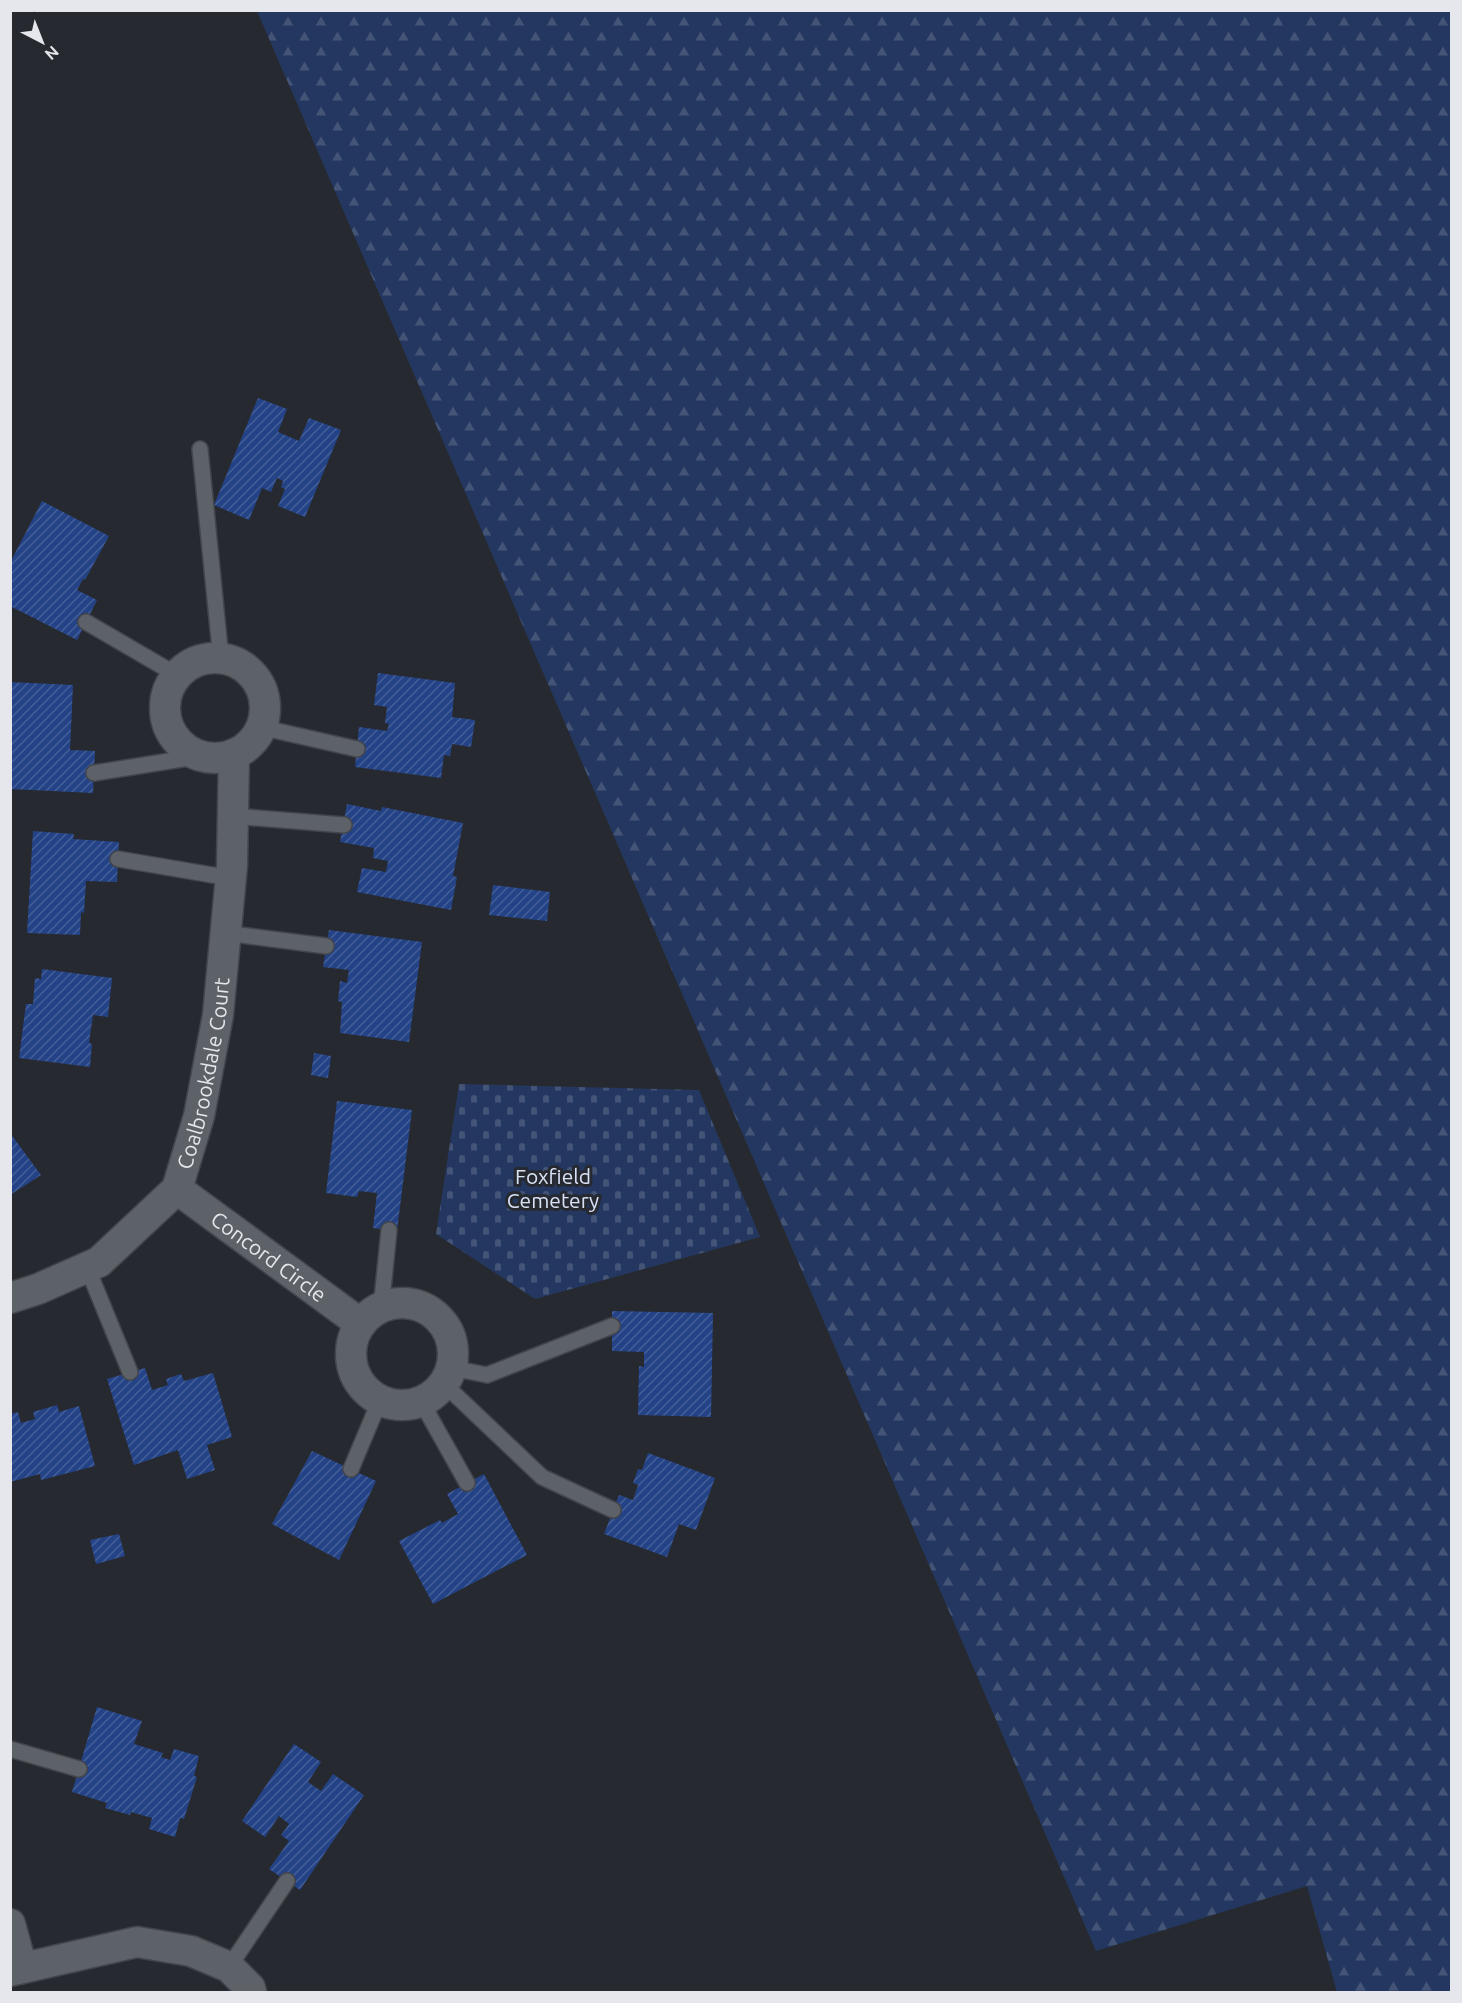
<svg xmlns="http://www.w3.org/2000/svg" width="1462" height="2003" viewBox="0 0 1462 2003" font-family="Ubuntu,sans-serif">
  <defs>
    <pattern id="forest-firs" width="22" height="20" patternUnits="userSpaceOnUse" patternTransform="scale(1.5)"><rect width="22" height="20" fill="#243760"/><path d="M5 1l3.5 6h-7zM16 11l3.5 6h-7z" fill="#445477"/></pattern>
    <pattern id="cemetery-stones" width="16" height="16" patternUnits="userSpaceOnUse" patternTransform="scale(1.5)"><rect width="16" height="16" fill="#243760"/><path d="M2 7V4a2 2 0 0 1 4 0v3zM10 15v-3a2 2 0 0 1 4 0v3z" fill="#445477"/></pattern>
    <pattern id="building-hatch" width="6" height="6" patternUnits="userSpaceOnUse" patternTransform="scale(1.5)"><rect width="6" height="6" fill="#244387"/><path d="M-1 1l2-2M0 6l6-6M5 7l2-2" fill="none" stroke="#445e98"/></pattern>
  </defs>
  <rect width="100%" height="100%" fill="#262a30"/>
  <!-- forest -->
  <path fill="url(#forest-firs)" d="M257,11H1451V1992H1337L1307,1886L1096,1951Z"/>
  <!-- cemetery -->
  <path fill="url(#cemetery-stones)" d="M459,1084L699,1090L760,1237L535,1299L436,1234Z"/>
  <!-- building -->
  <path fill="url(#building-hatch)" d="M258,398L287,409L278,432L299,441L309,418L341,430L305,517L278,506L285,489L281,487L283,481L277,478L271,492L262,488L249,520L214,505Z
    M42,501L109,536L85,580L83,579L77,590L97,600L77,640L10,606V563Z
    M378,673L455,683L452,717L475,720L471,747L452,744L450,756L444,755L441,778L355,767L359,727L387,731L389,724L385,723L387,707L374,705Z
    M10,682L73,685L70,750L95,751L93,793L10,789Z
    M347,804L381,811L382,807L463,823L453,876L457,877L451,910L357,892L362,868L386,872L388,861L373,858L374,848L340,842Z
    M33,831L74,834L73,839L119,842L117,882L86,881L84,913L81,912L80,935L27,933Z
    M493,885L550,892L547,921L489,915Z
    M329,930L422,942L409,1042L340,1033L342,1002L338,1001L340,981L347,983L349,970L323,967Z
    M42,969L112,978L108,1017L93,1015L89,1043L92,1044L90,1067L19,1058L26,1004H33L35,978L41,979Z
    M314,1053L331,1056L328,1078L311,1075Z
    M337,1101L412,1110L397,1231L373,1228L377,1193L359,1191L357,1197L326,1193Z
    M10,1133L41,1175L10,1195Z
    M612,1311L713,1313L711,1417L638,1415L639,1366L644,1367V1352L612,1351Z
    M145,1368L152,1390L168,1385L166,1379L181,1374L184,1381L213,1373L232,1437L207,1445L215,1470L187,1479L178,1450L134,1465L107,1379Z
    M57,1405L59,1412L79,1406L95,1466L41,1480L40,1474L10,1482V1414L18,1412L21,1423L35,1419L33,1412Z
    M312,1451L376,1481L339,1560L272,1524Z
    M648,1453L715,1478L696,1530L679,1524L667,1557L604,1534L619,1495L633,1500L638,1485L633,1483L638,1469L642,1470Z
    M484,1474L527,1555L433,1604L399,1541L440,1520L442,1523L458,1514L447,1494Z
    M119,1534L125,1556L96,1564L90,1540Z
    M97,1707L142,1721L134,1744L163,1753L161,1757L170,1760L174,1749L199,1756L194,1776L197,1777L184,1819L180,1818L175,1837L149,1829L152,1818L131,1812L130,1815L105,1808L107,1803L72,1792Z
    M294,1744L321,1762L308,1782L321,1791L333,1774L364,1795L300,1890L269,1869L289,1841L281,1835L289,1824L279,1816L265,1837L242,1821Z"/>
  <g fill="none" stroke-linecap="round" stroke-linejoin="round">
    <defs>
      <path id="service" d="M200,449L221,659
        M86,622L177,675
        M260,727L357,749
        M94,773L201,756
        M233,816L344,825
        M118,859L230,878
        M225,933L326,946
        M87,1267L130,1372
        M381,1309L389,1230
        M452,1368L487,1375L612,1326
        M444,1384L542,1477L613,1510
        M421,1401L467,1483
        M351,1469L380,1400
        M10,1749L79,1769
        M229,1967L287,1881"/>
      <g id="minor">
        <circle cx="215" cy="708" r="50"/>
        <path id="s1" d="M177,1189L361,1324"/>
        <path id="s2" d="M10,1298L38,1289L99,1262L177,1189L199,1116L218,1015L232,865L234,754"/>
        <circle cx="402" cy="1354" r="51"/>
        <path d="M10,1924L22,1968"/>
        <path d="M10,1971L137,1942L191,1951L229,1967L250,1988L251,1992"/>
      </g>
    </defs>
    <!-- service casing -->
    <use href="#service" stroke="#42454b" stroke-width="18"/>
    <!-- minor casing -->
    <use href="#minor" stroke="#42454b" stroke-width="33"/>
    <!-- service -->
    <use href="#service" stroke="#5d6168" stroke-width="15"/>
    <!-- minor -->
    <use href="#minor" stroke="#5d6168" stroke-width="30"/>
  </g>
  <g text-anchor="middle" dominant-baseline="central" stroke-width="6" stroke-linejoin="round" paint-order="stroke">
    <!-- street labels -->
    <g font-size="21" fill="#e5e7ec" stroke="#262a30">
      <text stroke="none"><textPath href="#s2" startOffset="322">Coalbrookdale Court</textPath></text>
      <text stroke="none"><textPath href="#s1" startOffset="114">Concord Circle</textPath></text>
    </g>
    <!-- park labels -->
    <g font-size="21" fill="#d9e3f7" stroke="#262a30">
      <text x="553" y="1176">Foxfield<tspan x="553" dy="24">Cemetery</tspan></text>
    </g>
  </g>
  <!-- border -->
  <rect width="1462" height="2003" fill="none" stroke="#e5e7ec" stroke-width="24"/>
  <!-- north arrow -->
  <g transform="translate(42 42) rotate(138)" stroke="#262a30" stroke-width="4.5" paint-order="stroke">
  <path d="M0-4.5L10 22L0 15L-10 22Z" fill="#e5e7ec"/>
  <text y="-9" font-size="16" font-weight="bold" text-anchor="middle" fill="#e5e7ec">N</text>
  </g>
</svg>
